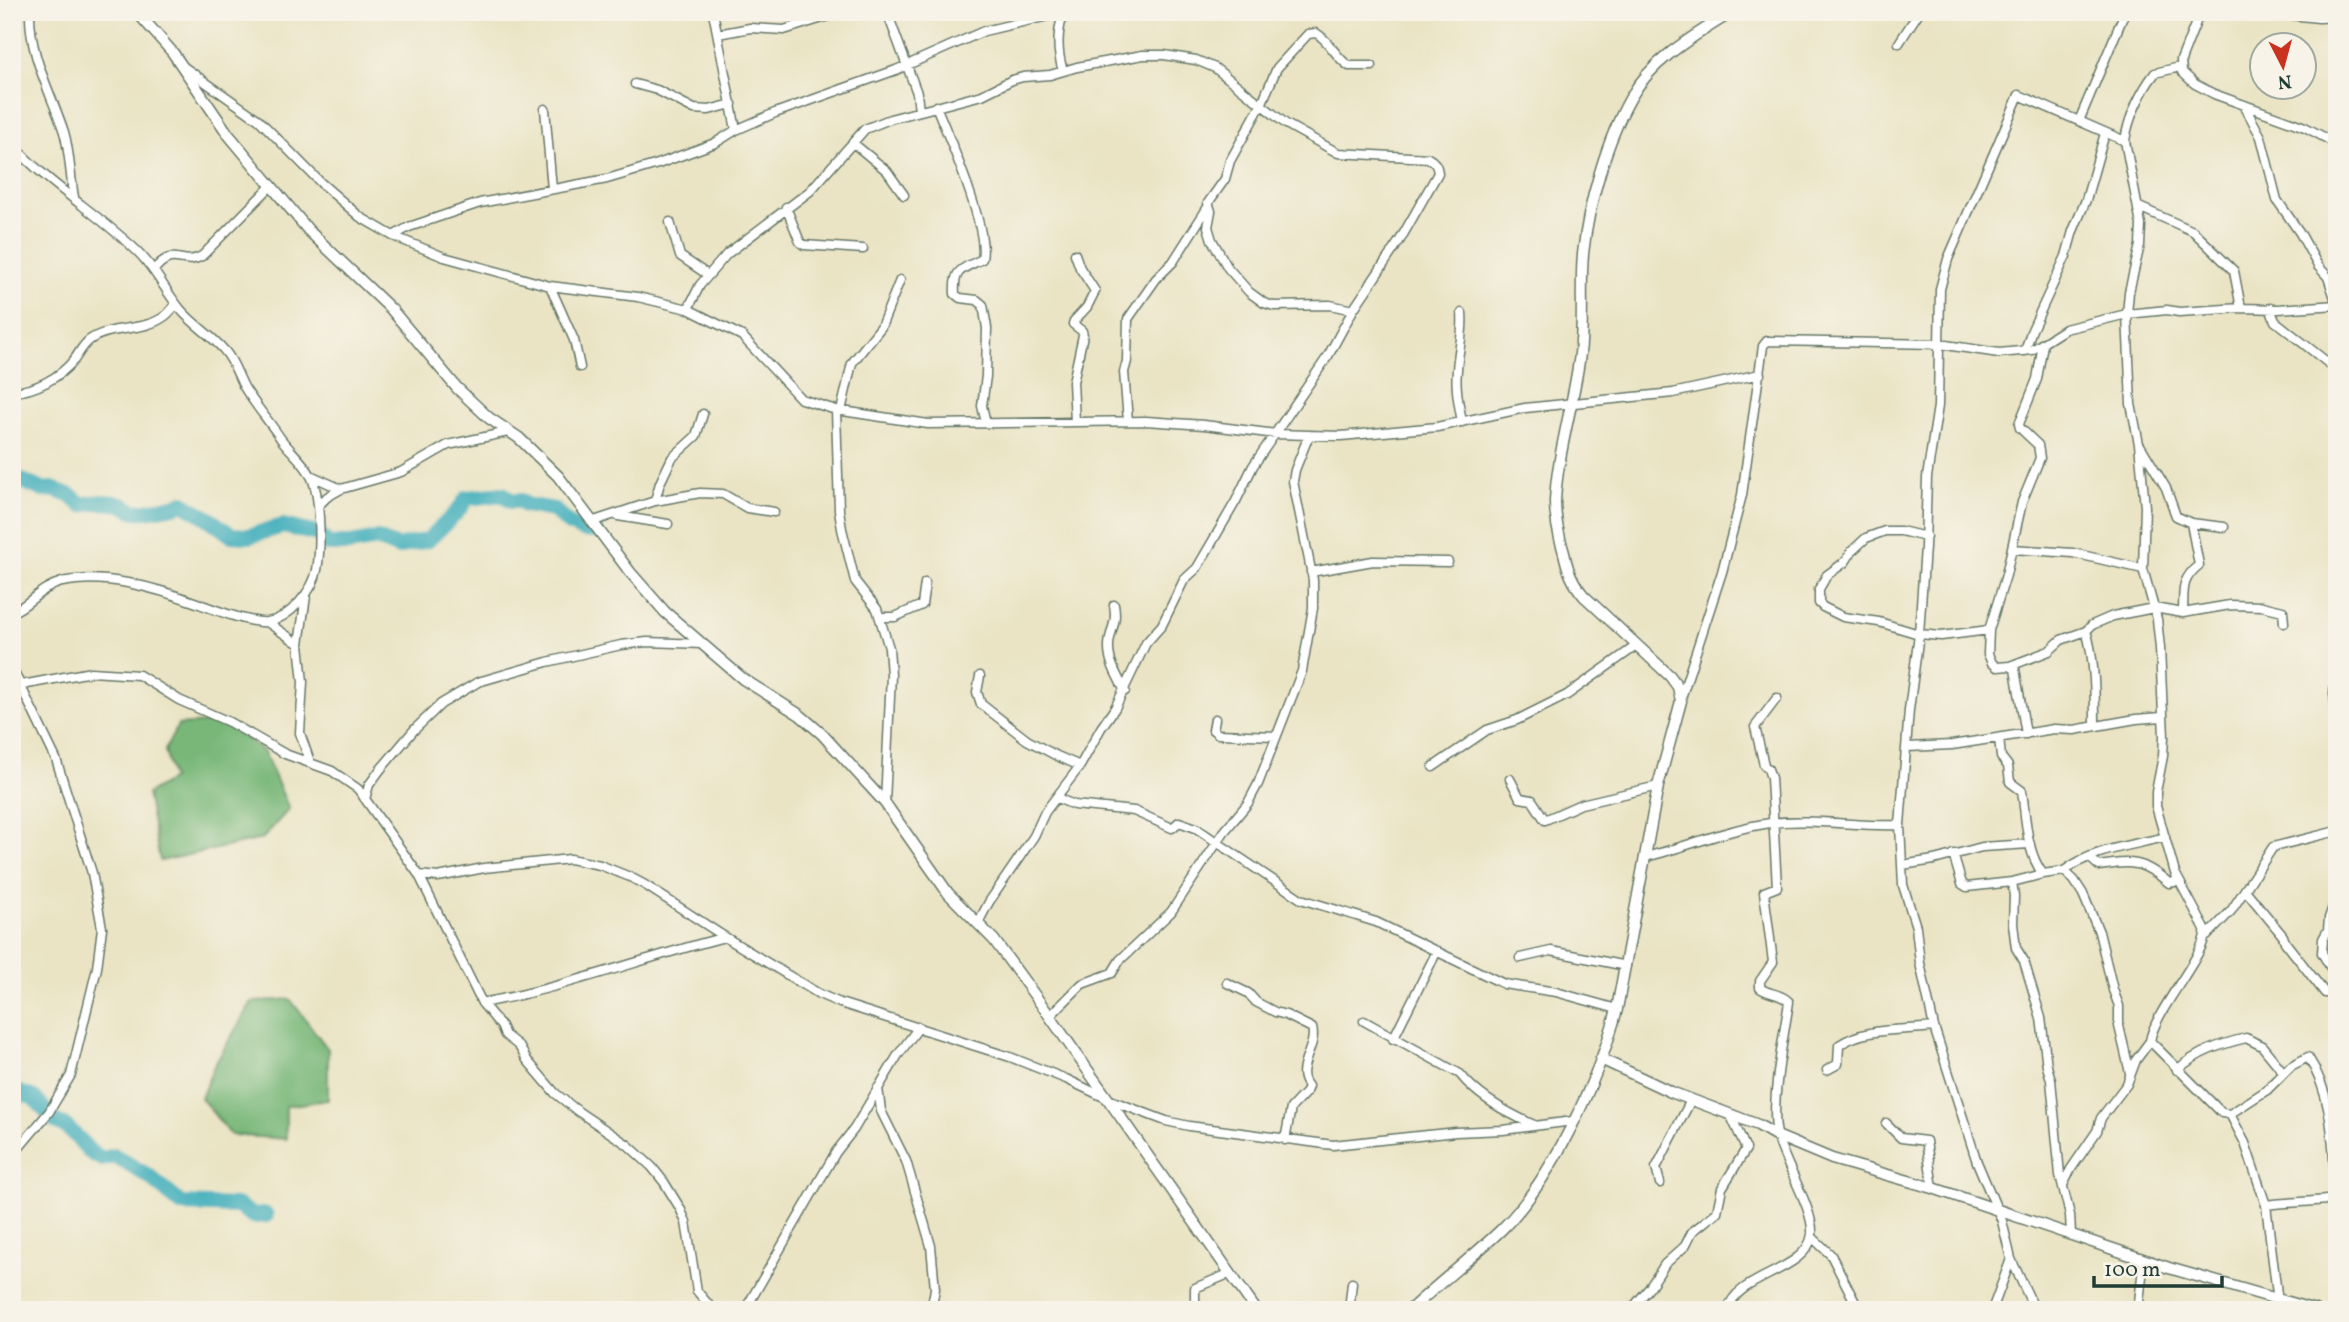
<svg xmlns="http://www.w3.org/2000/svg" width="2349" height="1322" viewBox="0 0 2349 1322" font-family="Vollkorn,serif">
  <rect width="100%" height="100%" fill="#f7f3e8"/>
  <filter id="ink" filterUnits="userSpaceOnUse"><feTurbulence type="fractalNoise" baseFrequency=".0143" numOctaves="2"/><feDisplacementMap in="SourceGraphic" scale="14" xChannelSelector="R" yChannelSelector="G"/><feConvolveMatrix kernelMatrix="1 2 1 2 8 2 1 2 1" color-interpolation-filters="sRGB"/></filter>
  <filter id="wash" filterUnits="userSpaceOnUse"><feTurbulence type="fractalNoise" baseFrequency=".00686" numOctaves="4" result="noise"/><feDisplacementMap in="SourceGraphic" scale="28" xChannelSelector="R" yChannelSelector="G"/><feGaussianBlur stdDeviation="1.57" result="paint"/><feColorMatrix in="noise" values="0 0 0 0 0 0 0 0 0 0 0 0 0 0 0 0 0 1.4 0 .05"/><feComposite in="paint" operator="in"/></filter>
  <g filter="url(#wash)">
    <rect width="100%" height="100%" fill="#eae4c5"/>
    <!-- forest -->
    <path fill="#78b778" stroke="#4c7a56" stroke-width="2" d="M224,722L264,752L289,809L262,839L160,861L147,794L172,779L165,750L178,725Z
      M290,999L328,1049V1100L286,1106V1139L231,1135L201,1098L214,1066L252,1002Z"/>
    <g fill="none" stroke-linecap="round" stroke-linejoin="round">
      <!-- river -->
      <path stroke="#3faebb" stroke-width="16" d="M12,479H18L43,490L52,489L71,496L82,505C93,502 109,501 120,504C126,506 130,510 135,511C141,513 177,506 183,503L208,518L231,535L249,536L283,526L318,534L328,544H350L377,539L397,547L428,540L458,511L467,498L503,494L511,501H521L525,505L554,510L569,524L583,530L595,531
        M12,1090L34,1098L55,1121L64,1125L78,1138L90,1152L102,1159L115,1156L150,1177L181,1204L238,1206L253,1216L266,1215"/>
    </g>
  </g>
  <g filter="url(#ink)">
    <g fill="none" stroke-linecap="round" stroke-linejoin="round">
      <defs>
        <path id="minor" d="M30,12C29,56 51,92 64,132C70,152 70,176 74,197
          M713,12L736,130
          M887,12L917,93L919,111
          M2200,12L2181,60L2182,72L2195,84L2214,94L2305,127L2337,144
          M2291,12V15L2319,18L2337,17
          M718,34L750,28L784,30L842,12
          M1899,43L1919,12
          M184,67L259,120L321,183L360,217L393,236L444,257L550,286L638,297L688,309L742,336L801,399L836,410L928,424L1146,421L1204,425L1276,434L1341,436L1437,427L1525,408L1673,393L1760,374
          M2180,67L2155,73C2141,91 2128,118 2125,141L2141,225L2140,245L2129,292L2127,314L2131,404L2139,444L2145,507L2143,569L2157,619L2160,648L2164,737L2163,756L2156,792V806L2175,873L2205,929C2209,952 2155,1009 2150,1041L2222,1113L2230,1114L2245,1143L2266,1205L2279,1310
          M1063,71C1057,52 1057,31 1064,12
          M635,84L657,90L694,109L709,110L732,104
          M2244,105L2261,137L2277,200L2300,233L2318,266L2328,277L2337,304
          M936,106C949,138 989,228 982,259C964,269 953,267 955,294L960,298L977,300L983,305L987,328L986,376L982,406L986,423
          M545,109L552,189
          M2079,121L2125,12
          M853,143L887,171L904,195
          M12,144C49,185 97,213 137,251C155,268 165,291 181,310C194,325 211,335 224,350C234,361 237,374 244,387C255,405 269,421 281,439C290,451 304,462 311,476C321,497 321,547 317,570C313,591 290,618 268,622C251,624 213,609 197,603C156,588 105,573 62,582C39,588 30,605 12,612
          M786,207L800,242L804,245L863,249
          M2139,207L2193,231L2234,271L2241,308
          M670,222L680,256L708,275
          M393,236L409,227L480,203L607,179L658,164L715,143L736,130L775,113L896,70L984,31L1065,12
          M154,270C174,245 181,268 202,256L270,187
          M550,286L574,340L580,367
          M2270,308L2275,321L2337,370
          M688,309L700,285L727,254L810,191L865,129L890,119L982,95L1012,80L1023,77L1050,75L1077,67L1143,55H1164L1196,60L1215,68L1286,124L1338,153L1428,158C1435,162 1437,165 1438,173L1400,240L1353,310L1328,356L1253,466L1236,501L1197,568L1184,580L1162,625L1146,643L1115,708L1101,728L1080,766L1045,812L1034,836L989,902L978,923
          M1353,310L1330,305L1274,306L1264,303L1249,292L1228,268L1212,240L1208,227L1211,211L1208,203L1225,179L1230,161L1261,105L1277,68L1308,34L1316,33C1330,41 1335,57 1349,66H1372
          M2025,351L2031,332L2066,256L2073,231L2086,200L2105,133
          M12,392C35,391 59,378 74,360C80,352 83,344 91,339C113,325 144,332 165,316C169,313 173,308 176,304
          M836,410L839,510L842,529L855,581L877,609L889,648L891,675L885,803
          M841,411L852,363L881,327L900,280
          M1128,421L1124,372L1127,361L1128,319L1156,279L1173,262L1208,207
          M1075,422L1073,382L1083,335L1082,331L1073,324L1074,321L1087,307L1095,291L1080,268L1075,254
          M1462,422C1459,405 1455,388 1457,370C1458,350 1464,334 1462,313
          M2140,445L2166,488L2176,516L2191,523L2224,527
          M310,475L341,489
          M655,501L660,483L672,458L696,436L703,414
          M318,506L327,497L341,489L401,472L448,445L508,432
          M618,516L668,524
          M594,521L655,501L700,493L723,494L747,508L774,512
          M1926,537L1901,531H1885L1866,538L1852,551L1845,562L1827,575L1819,589V603L1823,607L1843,617L1879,622L1919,634L1941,636L1989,630
          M2012,549L2073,553L2143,569
          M1311,572L1373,561L1448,562
          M1114,605C1118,626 1108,632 1109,649C1109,663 1119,679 1125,691
          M2183,613C2184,591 2180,580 2199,565L2191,523
          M881,617H895L922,605L925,583
          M267,622L299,644L306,596
          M2086,631C2095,657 2095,698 2095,726
          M299,644L303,682L300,733L310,762
          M2337,655L2334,694L2337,715
          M2010,666L2049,651L2061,640L2086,631L2092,625L2113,616L2154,608L2183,613L2230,605L2262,606L2283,611L2284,623
          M12,668L56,759L92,873L102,928L97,968L71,1075L49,1112L12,1156
          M980,676L977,692L981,704L1027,740L1057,756L1080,766
          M22,685L91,672L139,675L179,700L229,722L285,754L332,771L358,789L419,875L438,877L484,868L570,859L600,865L630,877L645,885L725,937L819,994L840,1003L1010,1057L1066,1079L1110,1100L1166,1121L1189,1126L1333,1145L1456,1132L1503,1130L1573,1121
          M1681,698L1722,572L1742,495L1763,346L1767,341L1939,344L1999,353L2032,350L2065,329L2127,314L2167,310L2179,312L2241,308L2278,309L2337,305
          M1215,719L1213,730L1218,734L1276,736
          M2026,734L2015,669L2010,666L1997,667L1992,663L1988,654L1989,630L2006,575L2022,502L2040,458L2038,445L2020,428L2019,424L2037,379L2043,344
          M1999,738L2001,757L2008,766L2010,782L2022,791C2026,818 2026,852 2043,874L2064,871L2074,880L2083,894L2099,932L2113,990L2119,1006V1026L2130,1073
          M1907,747L1952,745L2054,729L2074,730L2136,719L2162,717
          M1433,767L1487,730L1517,720L1567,695L1636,646
          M1510,779L1520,798L1532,800L1545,820L1581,804L1658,786
          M1057,798L1074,805L1134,811L1172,828L1179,822L1196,828L1301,899L1376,922L1504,984L1556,992L1617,1009
          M365,799L369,785L380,770L414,730L441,704L478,682L547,662L621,645L647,642L703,644
          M1953,854L1962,884L1967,887L2012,882L2043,874
          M1645,857C1687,847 1727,829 1770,823C1813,818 1856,827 1900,825
          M2089,857L2099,866C2133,861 2142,860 2169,883L2179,881
          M1902,865L1934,860L1982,847L2030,844
          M2064,871C2093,849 2130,846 2165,837
          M419,875L482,1003L501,1026L505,1035L519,1046L527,1060L555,1093L579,1112L628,1145L652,1167L664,1182L680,1208L686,1222L697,1291L713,1310
          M2012,882L2014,896L2013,924L2016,948L2024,961L2041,1018L2047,1066L2051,1080L2060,1175L2070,1215L2071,1234
          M2246,891L2283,936L2285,942L2325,993L2337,994
          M2207,936L2231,911L2273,847L2337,831
          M1520,958L1551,951L1626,966
          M1227,983L1248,993L1256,1002L1275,1012L1286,1015L1312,1028C1318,1047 1293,1069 1308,1086L1306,1092L1291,1108L1285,1140
          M2334,993L2335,975L2322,953L2323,939L2328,930L2329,918L2337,895
          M482,1003C564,988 643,958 725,937
          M1050,1016L1082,984L1112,973L1120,960L1171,912L1224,832L1248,803L1258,784L1302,671L1313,608V580L1293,481L1295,470L1309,435
          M1364,1021L1460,1074C1478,1097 1507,1113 1534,1125
          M1393,1039L1437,951
          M1827,1070L1838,1064L1839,1045C1866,1027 1903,1031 1934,1027
          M2177,1070C2197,1052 2221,1044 2246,1038L2262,1046L2284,1073
          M878,1088L881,1111L906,1161L931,1246L935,1289L931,1310
          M2230,1114L2267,1090L2291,1066L2308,1057C2336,1100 2332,1152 2337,1201
          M1886,1123L1901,1138L1926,1141L1933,1188
          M1660,1183L1656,1168L1691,1100
          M2063,1185L2071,1169L2097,1131L2101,1118L2127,1084L2136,1060L2150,1041
          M2266,1205C2290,1202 2313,1202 2336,1199
          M1812,1237L1831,1255L1859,1310
          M745,1310L836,1152L854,1129L898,1055L919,1027
          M1195,1310V1288L1231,1273
          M1349,1310L1352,1283
          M1631,1310L1650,1287L1665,1264L1685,1246L1692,1232L1717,1212L1722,1188L1746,1149L1731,1116
          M1728,1310C1735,1275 1808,1272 1812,1234C1814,1208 1783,1163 1777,1134C1770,1104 1784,1035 1789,1002C1781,993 1770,995 1760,988V981L1773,962L1764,892L1777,887L1771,778L1768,769L1764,765L1755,727L1777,698
          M1992,1310L2011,1259
          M2035,1310L2011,1259L2002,1221L1977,1162L1934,1027L1920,963L1916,927L1903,885L1900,825L1909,710L1919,634L1925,547L1927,477L1938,406L1940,289L1948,259L2019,95L2125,141
          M2138,1310L2144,1260"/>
        <path id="tertiary" d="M137,12L173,53L228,134L309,231L391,309L457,388L489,418L519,438L558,476L630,572L665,612L743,679L800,715L822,734L885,803L948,893L994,940L1044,1008L1256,1310
          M1601,1059L1671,1092L1758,1125L1777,1136L1832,1159L1933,1188L2169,1268L2315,1310
          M1410,1310C1440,1282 1473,1257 1502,1229C1552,1180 1600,1076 1617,1009L1658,786L1681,701L1678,687L1670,676L1584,596C1572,582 1568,571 1564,553C1559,537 1555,519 1555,501C1557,455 1574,402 1580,354C1584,321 1580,287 1583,254C1588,205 1607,139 1631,97C1653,58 1696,35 1732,12"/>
      </defs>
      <!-- minor casing -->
      <use href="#minor" stroke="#667767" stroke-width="11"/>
      <!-- tertiary casing -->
      <use href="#tertiary" stroke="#667767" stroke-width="13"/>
      <!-- minor -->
      <use href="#minor" stroke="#fff" stroke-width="8"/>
      <!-- tertiary -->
      <use href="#tertiary" stroke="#fff" stroke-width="10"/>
    </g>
  </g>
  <!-- margin -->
  <rect width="2349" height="1322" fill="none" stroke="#f7f3e8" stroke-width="42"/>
  <!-- north arrow -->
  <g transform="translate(2283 66) rotate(174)"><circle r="33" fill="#f7f3e8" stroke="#a1aaa0" stroke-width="2"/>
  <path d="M0-5L12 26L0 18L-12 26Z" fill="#c8321e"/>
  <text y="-10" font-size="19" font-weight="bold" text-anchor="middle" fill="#1f3d34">N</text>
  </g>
  <!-- scale -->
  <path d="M2094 1276v10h128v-10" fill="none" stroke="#1f3d34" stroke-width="3.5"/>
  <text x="2104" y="1276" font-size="21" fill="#1f3d34" stroke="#f7f3e8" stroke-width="5" paint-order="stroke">100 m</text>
</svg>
